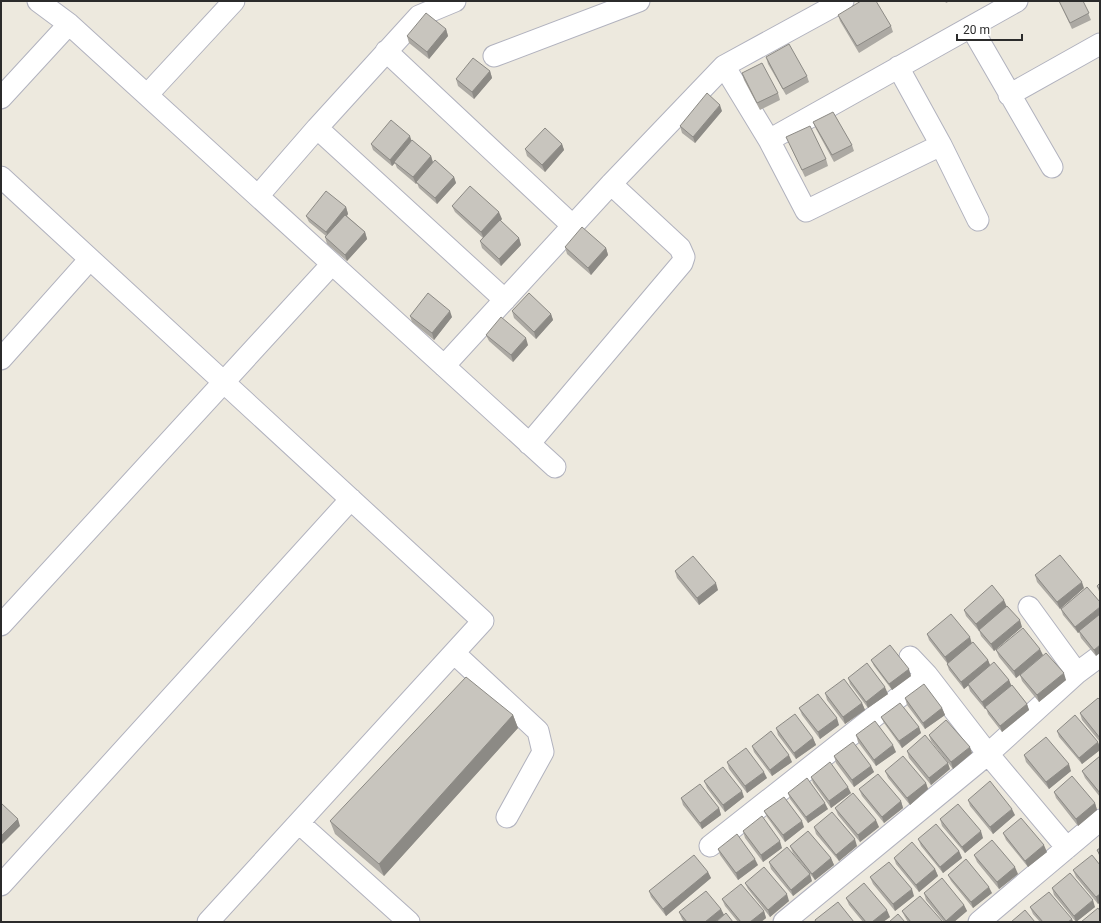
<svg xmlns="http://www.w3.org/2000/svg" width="1101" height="923" viewBox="0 0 1101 923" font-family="Roboto,sans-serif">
  <rect width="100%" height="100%" fill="#ede9de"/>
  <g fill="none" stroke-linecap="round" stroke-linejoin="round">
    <defs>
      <path id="street" d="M38,1L69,24L555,467
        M971,27L1052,167
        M386,51L573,226
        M494,56L639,1
        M724,66L769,140L806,211L941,145
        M898,67L941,145L978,220
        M147,95L234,1
        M1009,95L1100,44
        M1,98L69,24
        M317,128L505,300
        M769,140L1017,1
        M1,177L483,621L208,922
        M258,196L317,128L419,16L455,1
        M1,359L90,259
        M444,366L611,184L724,66L843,1
        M529,444L682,263L684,257L680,248L611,184
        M1029,607L1077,673
        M1,625L332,264
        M454,653L538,731L543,752L507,817
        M910,657L927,675L988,754L1067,848
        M299,823L409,922
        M710,846L927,675
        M1,885L351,499
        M784,922L988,754L1077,673L1100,656
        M979,922L1100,820"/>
    </defs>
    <!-- street casing -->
    <use href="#street" stroke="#b1b2be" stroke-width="23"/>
    <!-- street -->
    <use href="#street" stroke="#fff" stroke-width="21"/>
  </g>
  <!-- wall -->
  <path fill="#aca9a3" d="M945,1H950L946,3Z
    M1059,1H1083L1091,20L1072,29Z
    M838,15L891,26L893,32L859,53L840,21Z
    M446,29L448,36L429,59L409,43L407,36Z
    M766,57L807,76L809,82L786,95L768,64Z
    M490,71L492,78L474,99L458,86L456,79Z
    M742,73L778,93L780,100L760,110L744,80Z
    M722,111L695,143L682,133L680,126Z
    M813,122L852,145L854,151L834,162L816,129Z
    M786,137L826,159L828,166L805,177L789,143Z
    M412,141L431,156L433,162L454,177L456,183L437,204L419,188L417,183L416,184L397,168L395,163L392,166L373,150L371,144Z
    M562,144L564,150L545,172L527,156L525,149Z
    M452,206L502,219L500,221L519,238L521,245L501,266L482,248L480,241L483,238L455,212Z
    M346,207L348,214L347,216L365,232L367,239L347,261L327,244L325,237L326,236L309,222L306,216Z
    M565,247L606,248L608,255L591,275L567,254Z
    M512,311L551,314L553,320L536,339L514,318Z
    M410,316L452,317L434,340L412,322Z
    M486,335L528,345L513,362L489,341Z
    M675,571L718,590L699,605L677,578Z
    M1035,575L1084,588L1060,609L1037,582Z
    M1100,583V594L1097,586Z
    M1087,587L1096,656L1081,638L1079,632L1078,633L1063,615L1061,609Z
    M1007,606L1022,627L994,651L981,636L979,630V631L966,616L964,610Z
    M927,634L972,643L988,660L990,666L1009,680L1011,686L1027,704L1029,710L1002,732L988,714L986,708L985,709L970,691L968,685L964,689L949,670L947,664V663L929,640Z
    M996,650L1043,655L1066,680L1039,702L1022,681L1020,675L1016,678L999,657Z
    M871,660L911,676L892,690L874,666Z
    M848,678L888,694L868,708L850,684Z
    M825,693L862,703L865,710L845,724L827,700Z
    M905,698L942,708L945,715L925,729L907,705Z
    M1100,700V742L1082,720L1080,713Z
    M799,708L839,725L820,739L802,715Z
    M513,715L518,728L384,876L335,834L330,821Z
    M881,717L919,727L921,733L902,748L884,723Z
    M776,728L813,738L816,745L796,759L778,735Z
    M1057,731L1098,742L1100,748V750L1082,764L1059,737Z
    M856,735L896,752L876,766L858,742Z
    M929,735L972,753L953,769L931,741Z
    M752,746L792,762L772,776L754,752Z
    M907,751L950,769L931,785L909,758Z
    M1024,755L1071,771L1049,789L1026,762Z
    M834,756L871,766L874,772L854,787L836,763Z
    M1100,756V797L1085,778L1082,771Z
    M727,762L767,778L747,793L729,769Z
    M885,771L926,783L928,789L910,805L888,778Z
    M811,777L851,793L831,808L813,783Z
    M704,781L744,797L725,812L707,788Z
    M859,789L901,801L903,808L884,823L862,796Z
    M1054,792L1095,803L1097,810L1078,826L1056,798Z
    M788,793L828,809L808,823L790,799Z
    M681,798L719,808L721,815L702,829L683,805Z
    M968,800L1015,815L993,834L970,806Z
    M835,808L879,827L860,842L838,815Z
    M764,811L804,827L785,842L767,817Z
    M940,819L983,838L965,853L942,826Z
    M814,827L857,846L839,861L816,834Z
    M743,831L782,848L763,862L745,838Z
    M1003,833L1047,852L1028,867L1006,840Z
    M918,839L959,851L962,858L943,873L921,846Z
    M790,846L831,858L834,865L815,880L793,853Z
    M1100,848V858L1097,850Z
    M718,849L758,865L738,880L720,855Z
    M974,855L1018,874L999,889L977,862Z
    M894,858L935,869L938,876L919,892L896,864Z
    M769,862L812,881L793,896L771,869Z
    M1100,865V902L1098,904L1076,877L1073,870Z
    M708,872L711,878L666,916L651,897L649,891Z
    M948,875L992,893L973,908L951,881Z
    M870,877L914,896L895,911L873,884Z
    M745,883L789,901L770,917L748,889Z
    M1052,888L1095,907L1076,922L1054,895Z
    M924,893L964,905L967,911L954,922H944L926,900Z
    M846,898L890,917L883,922H863L849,905Z
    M722,899L764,911L766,918L761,922H738L725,906Z
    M1030,907L1072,919L1073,922H1040L1033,914Z
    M721,909L724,915L715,922H684L682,919L679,912Z
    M902,911L943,922H908L905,917Z"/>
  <!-- shaded-wall -->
  <path fill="#8c8a85" d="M446,29L448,36L429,59L427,52Z
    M490,71L492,78L474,99L472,92Z
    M720,105L722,111L695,143L693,137Z
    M410,136L412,142L394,162L395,163L392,166L390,160Z
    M562,144L564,150L545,172L542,165Z
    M431,156L433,163L416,184L413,177Z
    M454,177L456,183L437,204L435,198Z
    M346,207L348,214L329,238L326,232Z
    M499,212L502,219L484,239L481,232Z
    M365,232L367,239L347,261L345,255Z
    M519,238L521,245L501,266L499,259Z
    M606,248L608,255L591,275L588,268Z
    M450,311L452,317L434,340L432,333Z
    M551,314L553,320L536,339L534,332Z
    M526,338L528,345L513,362L511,355Z
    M1082,582L1084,588L1060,609L1057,602Z
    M716,583L718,590L699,605L697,598Z
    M1004,600L1007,607L979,631L976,624Z
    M1100,607V615L1078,633L1075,627Z
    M1020,620L1022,627L994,651L991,644Z
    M970,637L972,644L948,664L945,657Z
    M1100,645V653L1096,656L1094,650Z
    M1040,649L1043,655L1016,678L1014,671Z
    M988,660L991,667L964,689L961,682Z
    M909,669L911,676L892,690L889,684Z
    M1064,673L1066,680L1039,702L1037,695Z
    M1009,680L1012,687L985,709L982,702Z
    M885,687L888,694L868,708L866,702Z
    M862,703L865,710L845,724L843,717Z
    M1027,704L1029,710L1002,732L1000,726Z
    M942,708L945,715L925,729L923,723Z
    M513,715L518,728L384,876L379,864Z
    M837,718L839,725L820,739L818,732Z
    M919,727L921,733L902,748L899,741Z
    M813,738L816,745L796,759L794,753Z
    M1098,742L1100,748V750L1082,764L1079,758Z
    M893,745L896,752L876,766L874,760Z
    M970,747L972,753L953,769L951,762Z
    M789,755L792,762L772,776L770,770Z
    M948,763L950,769L931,785L929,778Z
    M1069,764L1071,771L1049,789L1046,782Z
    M871,766L874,772L854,787L852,780Z
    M764,772L767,778L747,793L745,786Z
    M926,783L928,789L910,805L907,798Z
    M848,787L851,793L831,808L829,801Z
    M742,791L744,797L725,812L723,805Z
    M901,801L903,808L884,823L882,817Z
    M825,803L828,809L808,823L806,817Z
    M1095,803L1097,810L1078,826L1076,819Z
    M719,808L721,815L702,829L700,823Z
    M1012,809L1015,815L993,834L990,827Z
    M18,819L20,826L1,845V836Z
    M876,820L879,827L860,842L858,835Z
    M802,821L804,827L785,842L783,835Z
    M981,831L983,838L965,853L962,847Z
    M855,839L857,846L839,861L836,855Z
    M780,841L782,848L763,862L761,855Z
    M1044,845L1047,852L1028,867L1025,861Z
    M959,851L962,858L943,873L940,867Z
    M831,858L834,865L815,880L812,874Z
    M755,859L758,865L738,880L736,873Z
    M1015,867L1018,874L999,889L997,882Z
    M935,869L938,876L919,892L916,885Z
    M708,872L711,878L666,916L663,909Z
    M810,874L812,881L793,896L791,890Z
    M989,887L992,893L973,908L971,902Z
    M912,889L914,896L895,911L893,904Z
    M787,894L789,901L770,917L768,910Z
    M1100,894V902L1098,904L1096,897Z
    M1093,900L1095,907L1076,922L1074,916Z
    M964,905L967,911L954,922H946V921Z
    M721,909L724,915L715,922H705Z
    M887,910L890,917L883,922H872Z
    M764,911L766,918L761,922H750Z
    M1072,919L1073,922H1068Z"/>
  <!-- building -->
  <path fill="#c8c5be" stroke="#8c8a85" d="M861,1H876L891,26L857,46L838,15Z
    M1059,1H1083L1089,13L1070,23Z
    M426,13L446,29L427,52L407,36Z
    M789,44L807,76L783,89L766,57Z
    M473,58L490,71L472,92L456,79Z
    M762,63L778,93L757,103L742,73Z
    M707,93L720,105L693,137L680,126Z
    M833,112L852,145L832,155L813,122Z
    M391,120L410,136L390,160L371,144Z
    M810,126L826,159L802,170L786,137Z
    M545,128L562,144L542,165L525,149Z
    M412,140L431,156L413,177L394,162Z
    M435,160L454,177L435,198L416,182Z
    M470,186L499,212L481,232L452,206Z
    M326,191L346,207L326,232L306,216Z
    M345,215L365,232L345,255L325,237Z
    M500,220L519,238L499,259L480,241Z
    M582,227L606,248L588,268L565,247Z
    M428,293L450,311L432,333L410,316Z
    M529,293L551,314L534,332L512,311Z
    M501,317L526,338L511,355L486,335Z
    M1060,555L1082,582L1057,602L1035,575Z
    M693,556L716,583L697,598L675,571Z
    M1100,583V590L1097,586Z
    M992,585L1004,600L976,624L964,610Z
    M1087,587L1100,602V607L1075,627L1061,609Z
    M1007,606L1020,620L991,644L979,630Z
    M951,614L970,637L945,657L927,634Z
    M1100,614V645L1094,650L1079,631Z
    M1023,628L1040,649L1014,671L996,650Z
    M973,642L988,660L961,682L947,664Z
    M890,645L909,669L889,684L871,660Z
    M1046,653L1064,673L1037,695L1020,675Z
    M994,662L1009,680L982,702L968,684Z
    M867,663L885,687L866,702L848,678Z
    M466,677L513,715L379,864L330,821Z
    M844,679L862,703L843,717L825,693Z
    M924,684L942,708L923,723L905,698Z
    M1012,685L1027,704L1000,726L985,707Z
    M818,694L837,718L818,732L799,708Z
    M1098,698L1100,700V738L1080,713Z
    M900,703L919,727L899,741L881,717Z
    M795,714L813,738L794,753L776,728Z
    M1075,715L1098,742L1079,758L1057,731Z
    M946,720L970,747L951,762L929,735Z
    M875,721L893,745L874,760L856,735Z
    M771,731L789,755L770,770L752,746Z
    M925,735L948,763L929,778L907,751Z
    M1046,737L1069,764L1046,782L1024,755Z
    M853,742L871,766L852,780L834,756Z
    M746,748L764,772L745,786L727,762Z
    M903,756L926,783L907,798L885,771Z
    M1100,756V793L1082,771Z
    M830,762L848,787L829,801L811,777Z
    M723,767L742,791L723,805L704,781Z
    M878,774L901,801L882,817L859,789Z
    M1072,776L1095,803L1076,819L1054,792Z
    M807,778L825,803L806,817L788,793Z
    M990,781L1012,809L990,827L968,800Z
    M700,784L719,808L700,823L681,798Z
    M853,793L876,820L858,835L835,808Z
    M784,797L802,821L783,835L764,811Z
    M1,803L18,819L1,836Z
    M958,804L981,831L962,847L940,819Z
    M832,812L855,839L836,855L814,827Z
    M762,816L780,841L761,855L743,831Z
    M1021,818L1044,845L1025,861L1003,833Z
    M936,824L959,851L940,867L918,839Z
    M808,831L831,858L812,874L790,846Z
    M737,834L755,859L736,873L718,849Z
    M992,840L1015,867L997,882L974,855Z
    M912,842L935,869L916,885L894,858Z
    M787,847L810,874L791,890L769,862Z
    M1100,848V855L1097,850Z
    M694,855L708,872L663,909L649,891Z
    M1092,855L1100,865V894L1096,897L1073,870Z
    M966,859L989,887L971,902L948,875Z
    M889,862L912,889L893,904L870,877Z
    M764,867L787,894L768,910L745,883Z
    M1070,873L1093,900L1074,916L1052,888Z
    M942,878L964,905L946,921L924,893Z
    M864,883L887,910L872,922H866L846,898Z
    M741,884L764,911L750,922H741L722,899Z
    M706,891L721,909L705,922H687L679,912Z
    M1049,892L1072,919L1068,922H1043L1030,907Z
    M920,896L943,922H911L902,911Z
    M838,902L854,922H816L815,920Z
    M1098,908L1100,911V922H1081Z
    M1025,910L1035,922H1011Z
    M726,913L733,922H716Z
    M898,914L905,922H889Z"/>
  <!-- border -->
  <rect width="1101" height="923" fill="none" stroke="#2b2b2b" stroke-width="4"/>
  <!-- scale -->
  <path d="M957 34v6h65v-6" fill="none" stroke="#2b2b2b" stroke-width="2"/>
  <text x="963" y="34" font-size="12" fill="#2b2b2b" stroke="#ffffff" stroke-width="3" paint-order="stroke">20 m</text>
</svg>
